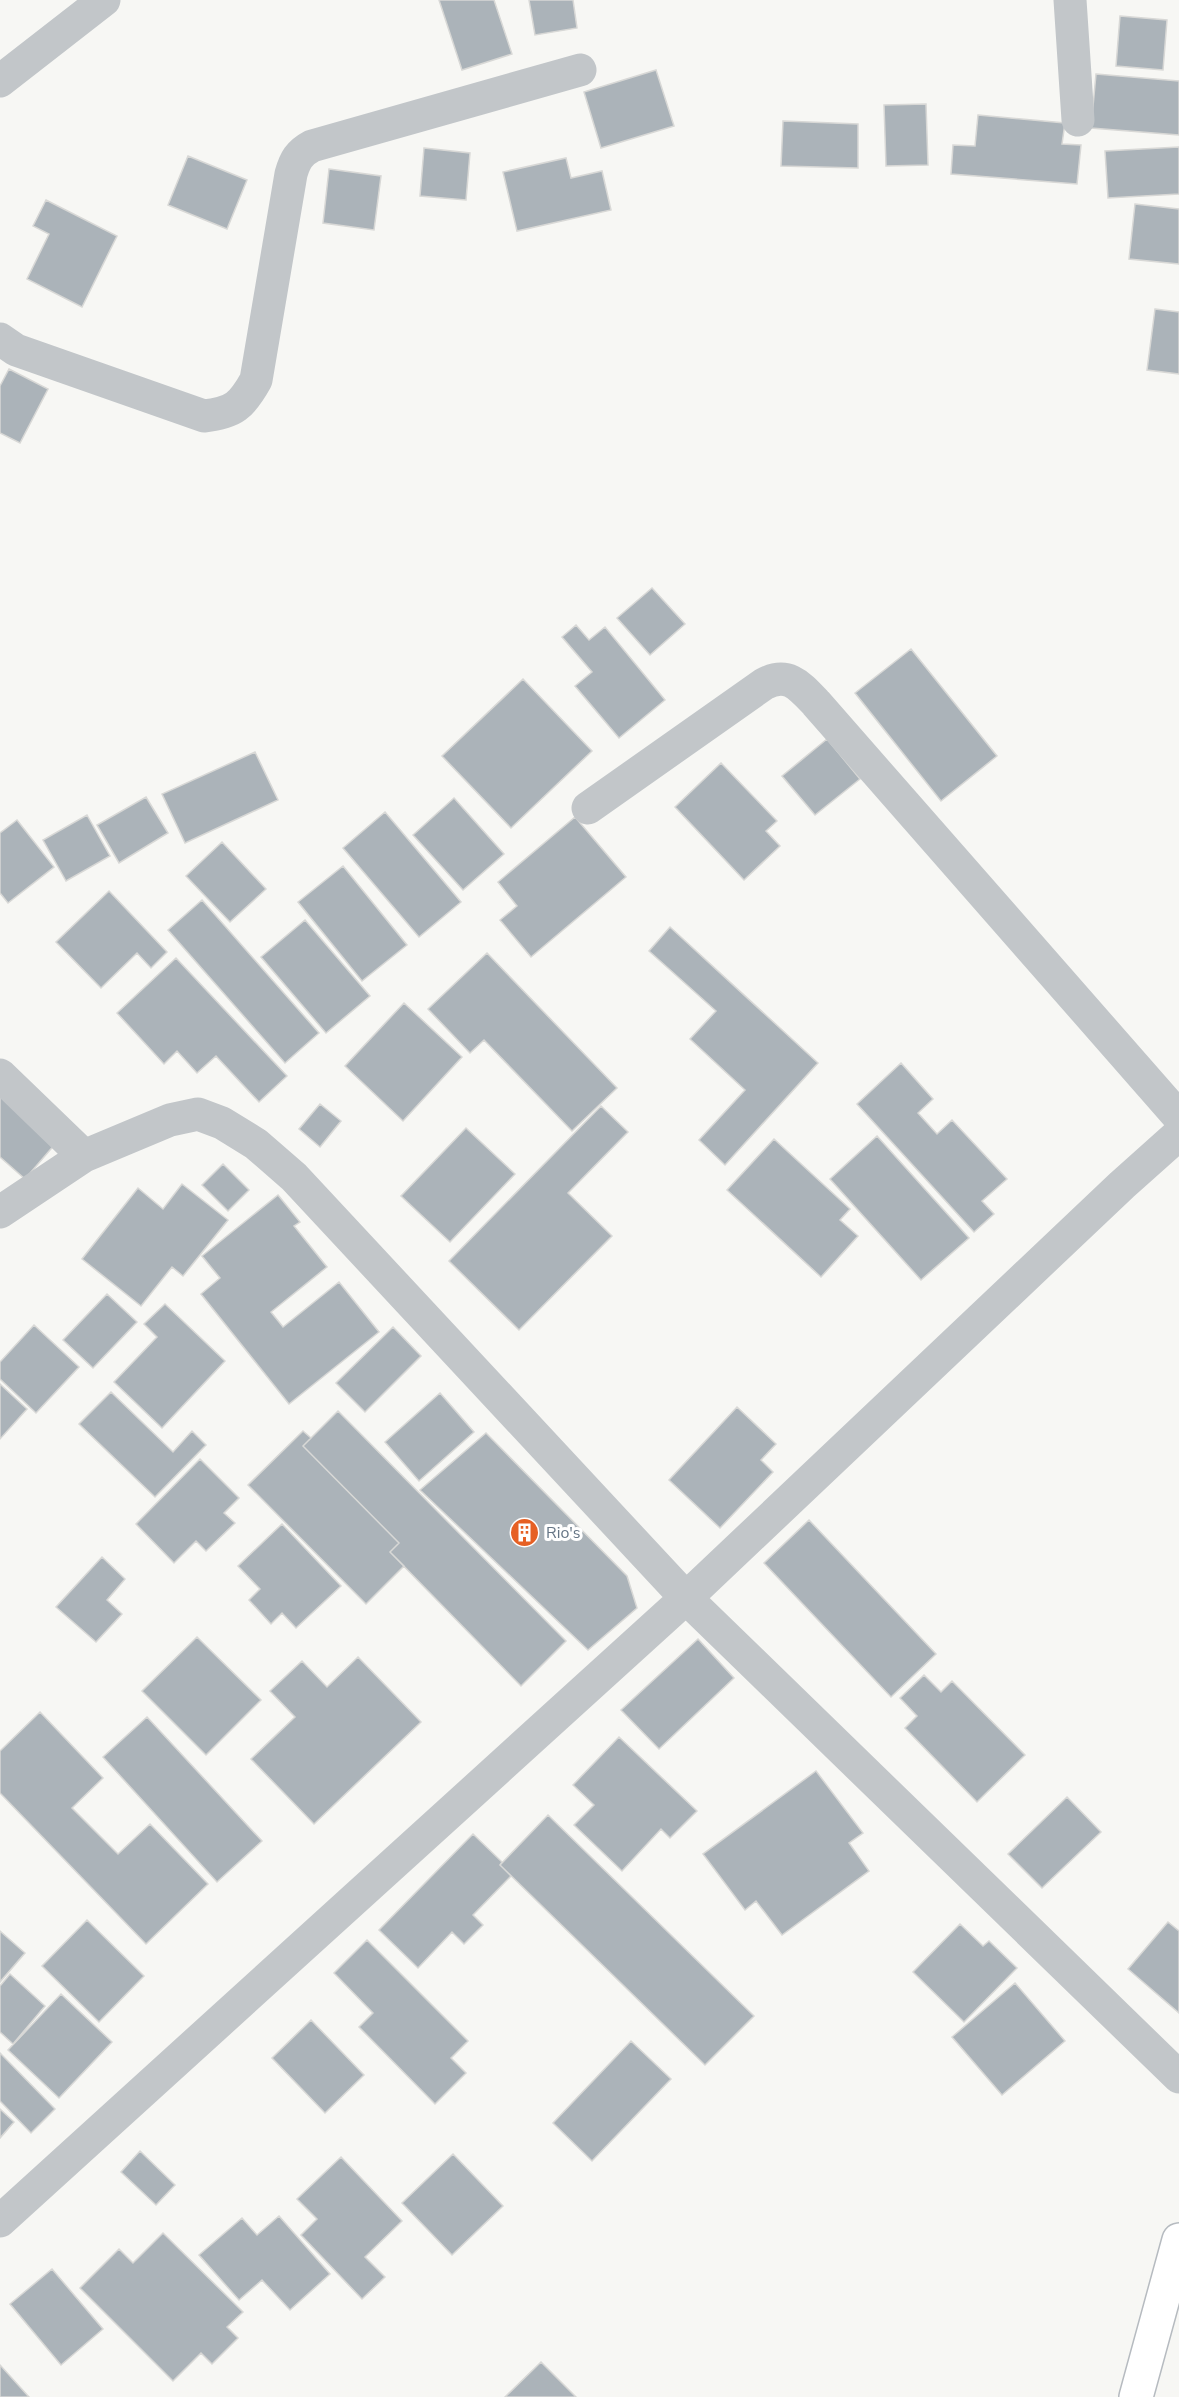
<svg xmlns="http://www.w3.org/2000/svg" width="1179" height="2397" viewBox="0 0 1179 2397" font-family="'Nunito Sans',sans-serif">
  <rect width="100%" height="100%" fill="#f7f7f4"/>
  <!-- building -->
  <path fill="#abb3b9" stroke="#d8d8d6" stroke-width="1.5" d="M439,0H494L512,54L462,70Z
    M529,0H573L577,28L535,35Z
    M1120,16L1167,20L1163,70L1116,66Z
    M656,70L674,126L601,148L584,92Z
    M1096,74L1179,81V135L1091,128Z
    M926,104L928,165L886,166L884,105Z
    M978,115L1065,123L1062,144L1081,145L1077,184L951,174L953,145L975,146Z
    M783,121L858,124V168L781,166Z
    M1179,147V194L1108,198L1105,151Z
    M424,148L470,153L466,200L420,196Z
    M188,156L247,180L227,229L168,205Z
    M566,158L571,178L602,171L611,210L517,231L503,172Z
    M329,169L381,176L374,230L323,223Z
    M46,200L117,236L82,307L27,279L49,234L33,226Z
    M1135,204L1179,209V264L1129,259Z
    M1155,309L1179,312V374L1147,370Z
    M9,369L48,389L20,443L0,433V386Z
    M652,588L685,624L650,655L617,618Z
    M576,625L589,640L605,627L665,700L619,738L575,686L592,672L562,637Z
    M911,649L997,756L941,801L855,693Z
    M523,679L592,751L511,828L442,756Z
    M827,739L860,779L815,815L782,776Z
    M255,752L278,800L185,843L162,794Z
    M721,763L777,821L766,831L780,846L744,880L675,807Z
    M146,797L168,833L119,863L97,825Z
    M454,798L504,854L463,890L413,835Z
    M385,812L461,902L419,937L343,848Z
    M87,815L110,856L66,881L43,840Z
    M575,817L626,877L531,957L500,920L517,906L498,882Z
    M17,820L54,867L8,903L0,893V833Z
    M222,842L266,889L230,922L186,876Z
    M343,866L407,945L362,981L298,902Z
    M109,891L167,952L151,968L137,953L101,988L56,942Z
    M202,900L319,1033L285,1063L168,930Z
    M305,920L370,996L326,1033L261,957Z
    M670,927L818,1063L725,1165L699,1140L745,1090L690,1039L716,1011L649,951Z
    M487,953L617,1088L572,1131L484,1040L470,1053L428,1009Z
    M176,958L287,1076L259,1102L216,1056L197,1073L177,1051L164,1064L117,1013Z
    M404,1003L462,1057L403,1121L345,1066Z
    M901,1063L933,1099L918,1113L937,1134L952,1120L1007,1179L982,1201L994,1214L974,1232L857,1104Z
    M0,1093L56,1143L25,1179L0,1157Z
    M320,1104L341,1121L320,1147L299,1129Z
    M601,1106L628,1132L568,1193L612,1236L519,1330L449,1261Z
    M466,1128L515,1174L450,1242L401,1196Z
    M877,1136L969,1238L921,1280L830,1179Z
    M774,1139L850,1209L840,1220L858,1236L821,1277L727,1190Z
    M223,1164L249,1190L228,1211L202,1185Z
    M182,1184L228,1220L183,1276L172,1267L141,1306L82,1259L138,1188L163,1209Z
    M278,1195L300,1222L294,1226L327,1267L271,1312L283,1327L339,1282L379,1332L289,1404L201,1294L220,1278L202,1256Z
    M107,1294L137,1322L93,1368L63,1340Z
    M165,1304L225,1361L162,1428L114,1382L157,1337L144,1324Z
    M34,1325L79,1367L36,1413L0,1379V1362Z
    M393,1327L421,1356L365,1412L336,1383Z
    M0,1384L27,1409L0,1439Z
    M111,1392L173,1452L192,1431L206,1445L155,1497L79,1424Z
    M440,1393L474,1432L419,1481L385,1442Z
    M737,1407L776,1444L761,1460L773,1472L720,1528L669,1480Z
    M338,1411L566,1641L521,1686L390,1552L399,1543L303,1446Z
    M303,1431L311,1438L303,1446L399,1543L390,1552L404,1566L366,1604L248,1485Z
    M486,1433L627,1576L637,1608L588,1650L420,1490Z
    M200,1459L239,1498L224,1513L235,1523L206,1551L196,1541L174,1563L136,1524Z
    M809,1520L936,1654L891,1697L764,1563Z
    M282,1524L341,1586L296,1628L282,1613L271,1624L249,1600L260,1589L238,1566Z
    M102,1557L125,1579L107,1600L122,1614L96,1642L56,1607Z
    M197,1637L261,1700L206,1755L142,1691Z
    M698,1639L734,1678L659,1749L621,1710Z
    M358,1657L421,1722L314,1824L251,1759L295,1717L270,1691L302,1661L327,1687Z
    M924,1675L941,1692L952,1681L1025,1755L977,1802L905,1728L917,1716L900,1698Z
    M40,1712L103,1778L72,1808L118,1854L150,1824L208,1884L146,1944L0,1793V1751Z
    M147,1717L262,1841L217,1882L103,1757Z
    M619,1737L697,1811L670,1838L661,1829L622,1871L574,1825L594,1805L573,1785Z
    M816,1771L863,1833L849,1843L869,1871L782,1935L756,1901L745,1910L703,1854Z
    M1067,1797L1101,1832L1042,1888L1008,1854Z
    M548,1815L754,2016L705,2065L500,1865Z
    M473,1834L502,1862L500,1865L511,1876L473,1915L483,1925L464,1944L452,1932L418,1968L379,1930Z
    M87,1920L144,1976L99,2022L42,1966Z
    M1168,1922L1179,1931V2013L1128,1969Z
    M960,1924L983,1946L989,1941L1017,1968L964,2022L913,1972Z
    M0,1931L25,1953L0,1982Z
    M367,1940L468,2041L451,2058L466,2073L435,2104L359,2027L373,2013L334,1973Z
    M10,1974L45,2006L13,2044L0,2032V1986Z
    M1015,1983L1065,2041L1002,2095L952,2037Z
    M61,1994L112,2042L59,2098L8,2050Z
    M311,2020L364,2075L325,2113L272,2058Z
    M631,2041L671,2079L592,2161L553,2123Z
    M0,2053L55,2109L31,2133L0,2101Z
    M0,2109L14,2122L0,2138Z
    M140,2151L175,2185L156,2205L121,2172Z
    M453,2154L503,2206L452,2255L402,2203Z
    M341,2157L402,2221L365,2257L385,2277L362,2299L301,2235L317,2219L297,2199Z
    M279,2216L330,2274L290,2310L262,2280L239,2300L199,2255L242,2218L257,2235Z
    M163,2233L243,2312L227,2327L238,2338L212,2364L201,2353L173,2381L80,2288L119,2249L133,2263Z
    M52,2269L103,2329L61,2365L10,2304Z
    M541,2362L576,2397H505Z
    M0,2365L29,2397H0Z"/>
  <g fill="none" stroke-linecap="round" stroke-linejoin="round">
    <defs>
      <path id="secondary" d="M1136,2397L1179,2240"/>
    </defs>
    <!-- secondary casing -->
    <use href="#secondary" stroke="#b6bbc0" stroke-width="36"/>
    <!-- street -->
    <path stroke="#c2c6c9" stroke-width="33" d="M1070,0L1078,120
      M0,81L104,0
      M0,339L16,350L204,416C234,413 242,405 256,380L291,174C295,160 299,153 312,146L580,70
      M588,808L764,684C788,671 800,686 816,703L1179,1117
      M0,1075L84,1156
      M0,1212L84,1156L170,1120L198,1114L222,1123L256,1144L294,1177L686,1598L1179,2077
      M0,2221L686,1598L1122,1185L1179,1134"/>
    <!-- secondary -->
    <use href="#secondary" stroke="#fff" stroke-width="33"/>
  </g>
  <!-- icons -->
  <defs>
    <symbol id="building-disc" viewBox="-11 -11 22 22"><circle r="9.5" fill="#e66024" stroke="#fff"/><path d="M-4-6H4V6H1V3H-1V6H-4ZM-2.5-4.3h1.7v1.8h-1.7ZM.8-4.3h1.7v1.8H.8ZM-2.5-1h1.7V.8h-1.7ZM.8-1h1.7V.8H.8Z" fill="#fff"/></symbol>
  </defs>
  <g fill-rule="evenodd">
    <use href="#building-disc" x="508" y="1516" width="33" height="33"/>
  </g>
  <g text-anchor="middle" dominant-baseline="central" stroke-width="6" stroke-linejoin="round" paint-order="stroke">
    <!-- poi labels -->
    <g font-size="16" fill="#657585" stroke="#fff" text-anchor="start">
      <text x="546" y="1533">Rio's</text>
    </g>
  </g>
</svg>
